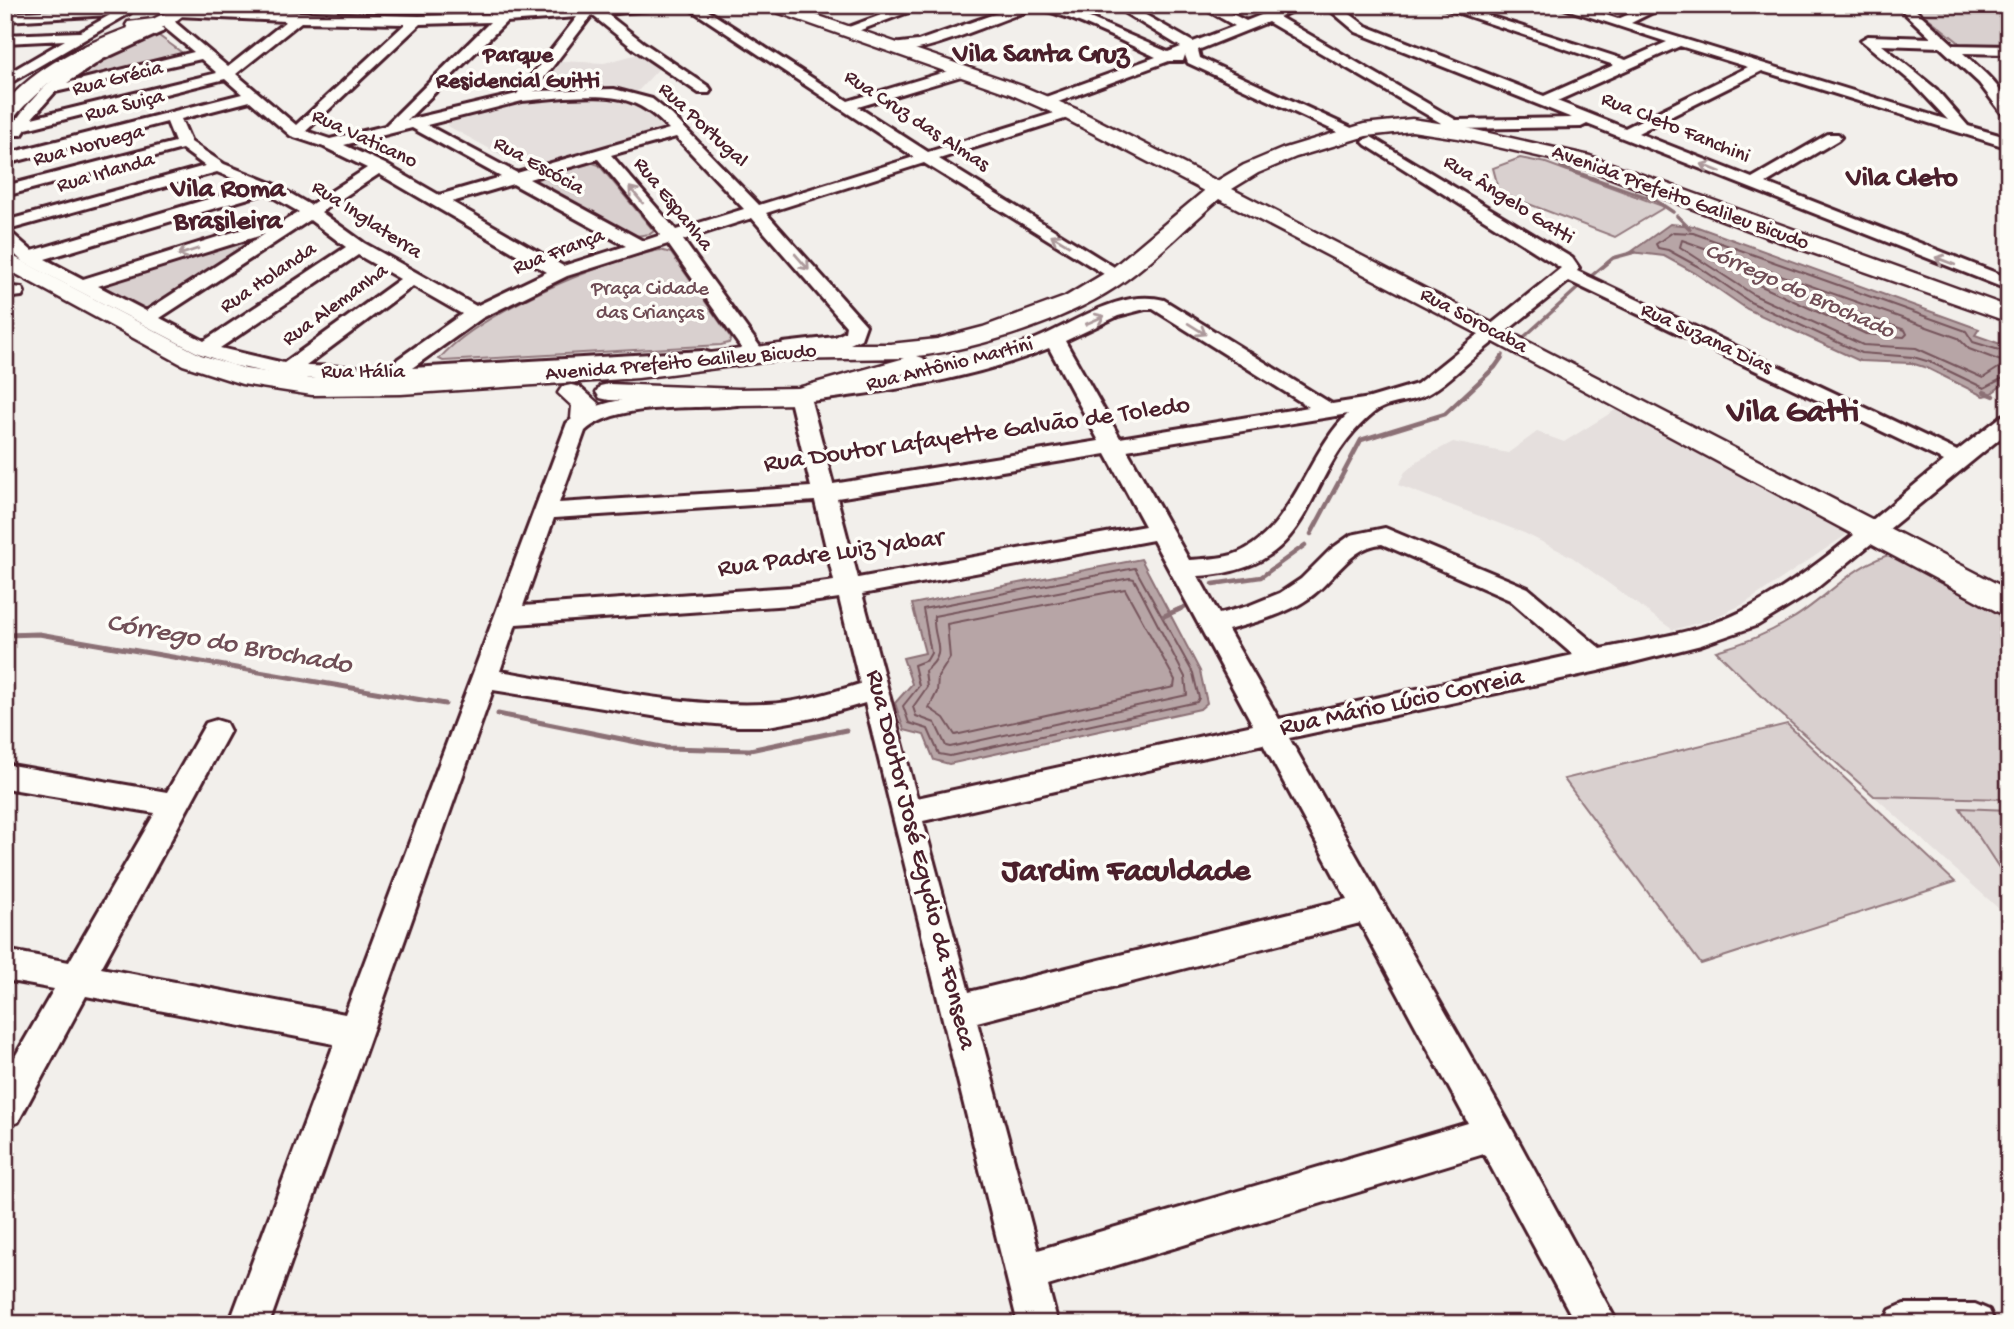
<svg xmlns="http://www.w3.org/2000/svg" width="2014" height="1329" viewBox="0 0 2014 1329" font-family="'Gochi Hand',sans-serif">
  <rect width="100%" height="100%" fill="#f2efeb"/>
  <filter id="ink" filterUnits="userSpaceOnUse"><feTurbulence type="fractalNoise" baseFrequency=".0143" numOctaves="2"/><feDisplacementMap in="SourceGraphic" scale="14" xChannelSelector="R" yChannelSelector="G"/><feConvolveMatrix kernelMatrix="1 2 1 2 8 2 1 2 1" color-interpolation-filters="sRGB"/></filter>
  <g filter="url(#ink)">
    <!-- built -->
    <path fill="#e5dfdd" d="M646,52L663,64L637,92L619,89H539L547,87L555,78L547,77L559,61L604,63Z
      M560,96L620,98L633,103L662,124V128L530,167H523L446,125L456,118Z
      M1617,409L1839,526L1846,535L1744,604L1711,619L1673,630L1572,557L1524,533L1398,485L1405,472L1419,460L1453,442L1508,453L1537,432L1564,442Z
      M1874,796L2009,799V918Z"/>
    <!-- green -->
    <path fill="#d9d0cf" stroke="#92787d" stroke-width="2" d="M1214,5H1289C1250,20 1253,25 1214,5Z
      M1918,5H2009V46L1961,44L1917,9L1915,7Z
      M150,35L159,36L184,54L65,84V81L105,55Z
      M1520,158L1546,163L1665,207L1615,237L1487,188L1497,183L1493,168Z
      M587,161L599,165L654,231L650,234L636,236L627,233L533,181L535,176Z
      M272,230L150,309H141L99,288L101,284Z
      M660,250L671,253L731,338L729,343L721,345L443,361L439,359C480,312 599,262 660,250Z
      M1893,554L2009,616V799L1874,796L1772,706L1716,651C1743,644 1768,634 1792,619C1826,599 1855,562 1893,554Z
      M1787,724L1955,882L1701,964L1564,779Z
      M1960,808L2009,810V883Z"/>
    <!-- water -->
    <path fill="#b7a5a6" stroke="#8b6f75" stroke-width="2" d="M1670,224L1695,226L1979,329L1975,335L2009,347V380L1989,395L1983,396L1927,368L1911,363L1860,361L1747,309L1695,273L1664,256L1631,252Z
      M1141,559L1200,671L1207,703L1200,709L949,764L934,760L924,735L904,730L895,703L912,684L903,658L925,653L912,604Z"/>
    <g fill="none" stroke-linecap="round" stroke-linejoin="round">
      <!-- shore -->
      <path stroke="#76555c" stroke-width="2" d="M1682,240L1958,338L1969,349L2001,361L2003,365L1983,378L1916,348L1863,345L1754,295L1680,247Z
        M1754,277L1905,330L1907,334L1904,337L1866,334L1759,285L1754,282Z
        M2009,353L1973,342L1966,331L1693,233L1673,232L1656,244L1658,248L1668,250L1699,267L1750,302L1861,353L1913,357L1930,362L1984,388L2009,375
        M1135,568L1193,673L1199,698L1197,702L950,756L939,754L928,729L909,723L903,706L919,686L914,665L927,660L931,653L923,609Z
        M1130,578L1134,579L1185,677L1187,695L950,747L946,746L935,723L916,716L913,707L927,687L925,671C950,651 932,642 934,616Z
        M1125,589L1175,680L1174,687L955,735L944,718L929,708L937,692L938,677L950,658L947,624Z"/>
      <!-- stream-far2 -->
      <path stroke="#8b6f75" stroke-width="3.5" d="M1561,167L1655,200L1673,212
        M1677,216L1690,229
        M1590,277L1613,258L1635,252
        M1523,338L1578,288
        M1501,359L1503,355"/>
      <!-- stream-far1 -->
      <path stroke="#8b6f75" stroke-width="4.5" d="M1984,392L1994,396
        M1311,534L1361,440L1445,414L1495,367L1502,357
        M1213,584L1261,577L1305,545
        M1176,611L1184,607"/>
      <!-- stream -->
      <path stroke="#8b6f75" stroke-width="5" d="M1164,616L1180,609
        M5,635L39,634L445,704
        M498,714L666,748L750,750L846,730"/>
      <defs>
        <path id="minor" d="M618,5H666L660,9L607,14L644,43L709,87L711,90L709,93H699L634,49L592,15L534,91L614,89L652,99L672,115L759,205L914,157L684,5H699L848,101L958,68H968V74L858,107L928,152L1064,110H1074L1076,113L1074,116L939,159L1127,275L1118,280L1112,279L924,163L766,213L866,325L861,339L839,349L790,353L783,351L780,347L783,343L835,337L845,332L846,326L752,218L683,240L766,355L763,359H749L668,244L567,276L482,318L412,368L703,351L710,353L713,357L710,361L418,380L346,381L286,377L232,365L198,353L23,262L5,245V221L205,166L182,149L5,196V186L175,142L167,122L6,164L5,154L242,94L225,79L26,129L22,135H12L9,132C37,81 100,40 157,25L164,29L162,32L103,59L67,83L194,52L165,28L162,19L168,15L173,16L176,23L228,67L286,21L178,16L173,15V9L419,16L520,13ZM577,17L517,94L407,120L506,22ZM301,22L405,24L296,125L236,74ZM490,22L385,126L330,139L306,131L420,24ZM201,59L217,73L32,118L55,92ZM565,97C611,95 636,94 669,129L517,173L427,125L522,101ZM250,101L291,136L324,147L367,168L310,205L274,184L224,164L191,142L181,119ZM412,128L501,177L439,195L385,164L344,145ZM676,137L744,209L676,230L611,155ZM598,159L661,235L643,241L529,179ZM217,172L252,186L32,251L8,230ZM379,174L547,272L476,306L364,243L321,212ZM513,184L626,246L563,266L452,202ZM266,193L299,212L279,224L272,221L266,222L83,279L45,259ZM310,220L346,247L204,341L160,318ZM265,234L146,311L98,286ZM358,255L400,279L284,363L220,348ZM413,286L462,314L398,359L391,368L306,366Z
          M908,5H927L850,34L845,35L838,31Z
          M1020,5H1051L1076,12L1168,52L1181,47L1112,5H1128L1193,42L1235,26L1198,5H1214L1246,21L1286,5H1304L1279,17L1456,120L1572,118L1356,32L1324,5H1338L1366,26L1544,96L1614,65L1435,5H1455L1626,60L1667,42L1554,5H1574L1618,19L1650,5H1667L1631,23L1948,120L1914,84L1861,40L1868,36L1931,38L1896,5H1910L1954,45L2009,46V54L1963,53C1982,71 2009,90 2009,117L2004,116L1979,83L1940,47L1882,45L1936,89L1968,126L2009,138V148L1762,71L1638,133L1752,178L1828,134H1838L1841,137L1838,140L1766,183L2009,278V290L1587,124L1581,127L1452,129L1442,134L1437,132L1434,129L1441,123L1268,22L1198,50L1200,58L1358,131L1361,134L1358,137H1348L1188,63L1185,55L1183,61H1169L1050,105H1040L1038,102L1040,99L1156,57C1134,47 1051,5 1032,10C1005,16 905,65 885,48L892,44L918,41ZM1680,46L1748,67L1625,128L1557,101Z
          M118,7L130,13L5,86V75L65,40L5,43V35L80,32L110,15L5,21V13Z
          M1371,137L1572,258L1579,268L1577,271L1957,451L2002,416L2009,414V431L1812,592L1758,625L1701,645L1598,671L1289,738L1507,1120L1618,1324H1576L1484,1154L1048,1286L1058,1324H1018L865,703L813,718L768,726H738L683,721L493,690L269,1324H229L334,1044L86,996L18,1122L5,1127V1074L54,989L5,980V950L69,962L155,813L5,788V764L167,792L206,723L216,720L226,723L230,731L101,968L345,1014L567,423C611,387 684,399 737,393L744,395L747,399L744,403L737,405C693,410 619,401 585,431L559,503L811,487L789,396L792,392C816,386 842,385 866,381C921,373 976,362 1028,342C1070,327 1117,288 1164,300L1332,404L1370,398L1417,384L1561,268L1366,145L1363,142L1366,139ZM1569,281L1944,461C1882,510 1811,577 1741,612C1699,633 1647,639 1601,649L1528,588L1385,528L1351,535L1330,550L1301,579L1280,593L1248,606L1219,614L1198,576C1323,569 1298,475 1372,414C1389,400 1413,404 1431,392C1448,382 1462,367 1477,355C1508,330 1538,306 1569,281ZM1145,309H1153L1309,407L1120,438L1065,341L1118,316ZM1049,348L1099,441L833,484L811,401C891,391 974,379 1049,348ZM1348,414C1306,453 1291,536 1232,555C1218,559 1203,559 1189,560L1127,450ZM1106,454L1145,526L858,578L837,498ZM815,501L834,581L791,587L523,606L554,518ZM1153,540L1253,725L917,798L862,594ZM1382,544L1510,600L1573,655L1279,719L1228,630C1256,622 1285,615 1309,598C1334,581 1350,546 1382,544ZM839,598L860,684C829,693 798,703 766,704C677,708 587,685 500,671L516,624L791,605ZM1263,744L1347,899L969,992L923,821ZM1360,923L1468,1123L1038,1250L977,1022Z
          M5,286L22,288L24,292L22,296L5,298Z
          M1904,1304H1975L1989,1310L1995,1324H1884L1890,1310Z"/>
        <path id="major" d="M168,5H182L186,12C172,29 142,33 122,42C79,60 41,84 12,120L5,122V104C36,66 83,45 128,28L126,25L128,22L153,19L169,11Z
          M763,5H787L1022,86L1076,109L1217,181L1244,165L1282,149L1364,124L1412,119L1458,126L1590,156L2009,307V322L1764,236L1577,165L1458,138L1412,131L1366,136L1296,157L1258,173L1232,189L2009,590V615L1998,612L1494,342L1219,199C1189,225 1159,256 1126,280C1073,319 982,348 917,356L923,358L927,363L923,368L799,404L738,405L609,400L600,398L596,392L600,386L609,384L738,389L798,388L905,358L779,360L638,378L401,394L312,395L242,384L183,365L5,268V252L201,355L246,369L312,379L401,378L638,362L779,344H890L937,339L983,327L1065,297L1110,270L1204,191L1062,117L1010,94L765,8Z
          M571,385L580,387L599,404L597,418L593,424L584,426L575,424L571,418L572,406L558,393L562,387Z"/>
      </defs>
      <!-- minor casing -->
      <use href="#minor" stroke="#4a1f2b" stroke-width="6"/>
      <!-- major casing -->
      <use href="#major" stroke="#4a1f2b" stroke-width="5"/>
      <!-- minor -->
      <use href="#minor" fill="#fdfcf7" fill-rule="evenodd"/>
      <!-- major -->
      <use href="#major" fill="#fdfcf7" fill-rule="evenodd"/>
    </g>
    <!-- one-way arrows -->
    <defs><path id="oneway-shaft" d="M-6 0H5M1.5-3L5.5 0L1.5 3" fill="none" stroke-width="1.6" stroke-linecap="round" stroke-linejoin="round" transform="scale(1.75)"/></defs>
    <g stroke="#ac999b">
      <use href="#oneway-shaft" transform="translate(1711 168) rotate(-158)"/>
      <use href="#oneway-shaft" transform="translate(636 195) rotate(-130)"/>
      <use href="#oneway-shaft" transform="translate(1060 240) rotate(-149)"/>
      <use href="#oneway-shaft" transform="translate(188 252) rotate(162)"/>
      <use href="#oneway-shaft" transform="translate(1945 261) rotate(-159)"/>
      <use href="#oneway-shaft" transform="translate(802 262) rotate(49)"/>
      <use href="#oneway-shaft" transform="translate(1095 320) rotate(-24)"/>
      <use href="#oneway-shaft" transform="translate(1197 329) rotate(32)"/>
    </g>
  </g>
  <g text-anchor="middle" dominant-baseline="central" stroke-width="7" stroke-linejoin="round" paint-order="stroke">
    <!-- far-street labels -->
    <g font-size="21" fill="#4a1f2b" stroke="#fdfcf7">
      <text transform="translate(118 80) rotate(-14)">Rua Grécia</text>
      <text transform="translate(125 107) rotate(-14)">Rua Suiça</text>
      <text transform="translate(916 122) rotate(33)">Rua Cruz das Almas</text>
      <text transform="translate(702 126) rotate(43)">Rua Portugal</text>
      <text transform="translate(1675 129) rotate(22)">Rua Cleto Fanchini</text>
      <text transform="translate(364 140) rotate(25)">Rua Vaticano</text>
      <text transform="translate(89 147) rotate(-15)">Rua Noruega</text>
      <text transform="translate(538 167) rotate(29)">Rua Escócia</text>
      <text transform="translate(106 174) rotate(-16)">Rua Irlanda</text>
      <text transform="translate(1680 199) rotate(20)">Avenida Prefeito Galileu Bicudo</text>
      <text transform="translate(1508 201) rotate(32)">Rua Ângelo Gatti</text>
      <text transform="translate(672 205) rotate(51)">Rua Espanha</text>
      <text transform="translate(366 221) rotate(33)">Rua Inglaterra</text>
      <text transform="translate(559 253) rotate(-21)">Rua França</text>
      <text transform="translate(269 279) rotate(-34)">Rua Holanda</text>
      <text transform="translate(336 306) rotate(-36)">Rua Alemanha</text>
      <text transform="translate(1473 322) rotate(28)">Rua Sorocaba</text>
      <text transform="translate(1706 340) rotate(25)">Rua Suzana Dias</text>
      <text transform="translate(681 364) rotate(-5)">Avenida Prefeito Galileu Bicudo</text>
      <text transform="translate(950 366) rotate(-14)">Rua Antônio Martini</text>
      <text x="363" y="373">Rua Itália</text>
    </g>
    <!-- far-park labels -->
    <g font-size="21" fill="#6e4b54" stroke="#fdfcf7">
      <text x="650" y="290">Praça Cidade<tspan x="650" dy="24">das Crianças</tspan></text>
    </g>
    <!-- far-neighbourhood labels -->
    <g font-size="23" font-weight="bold" fill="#4a1f2b" stroke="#fdfcf7">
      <text x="518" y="56">Parque<tspan x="518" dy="26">Residencial Guitti</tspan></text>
    </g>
    <!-- far-water labels -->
    <g font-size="23" font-style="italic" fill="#704e56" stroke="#fdfcf7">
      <text transform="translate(1799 292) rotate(24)">Córrego do Brochado</text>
    </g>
    <!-- street labels -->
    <g font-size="26" fill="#4a1f2b" stroke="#fdfcf7">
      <text transform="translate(977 436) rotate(-8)">Rua Doutor Lafayette Galvão de Toledo</text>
      <text transform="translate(831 555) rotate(-8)">Rua Padre Luiz Yabar</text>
      <text transform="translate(1402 704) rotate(-12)">Rua Mário Lúcio Correia</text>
      <text transform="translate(919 860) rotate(76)">Rua Doutor José Egydio da Fonseca</text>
    </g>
    <!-- far-district labels -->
    <g font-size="28" font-weight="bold" fill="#4a1f2b" stroke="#fdfcf7">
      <text x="1041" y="55">Vila Santa Cruz</text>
      <text x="1902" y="179">Vila Cleto</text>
      <text x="228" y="190">Vila Roma<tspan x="228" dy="32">Brasileira</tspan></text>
    </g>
    <!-- water labels -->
    <g font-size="28" font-style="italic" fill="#704e56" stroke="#fdfcf7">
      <text transform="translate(229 645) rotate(10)">Córrego do Brochado</text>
    </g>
    <!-- district labels -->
    <g font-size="33" font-weight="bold" fill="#4a1f2b" stroke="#fdfcf7">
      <text x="1793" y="414">Vila Gatti</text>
      <text x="1126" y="873">Jardim Faculdade</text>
    </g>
  </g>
  <!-- margin -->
  <rect width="2014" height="1329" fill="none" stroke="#fdfcf7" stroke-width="28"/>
  <rect x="14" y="14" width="1986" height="1301" fill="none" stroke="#4a1f2b" stroke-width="2.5" filter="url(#ink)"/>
</svg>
